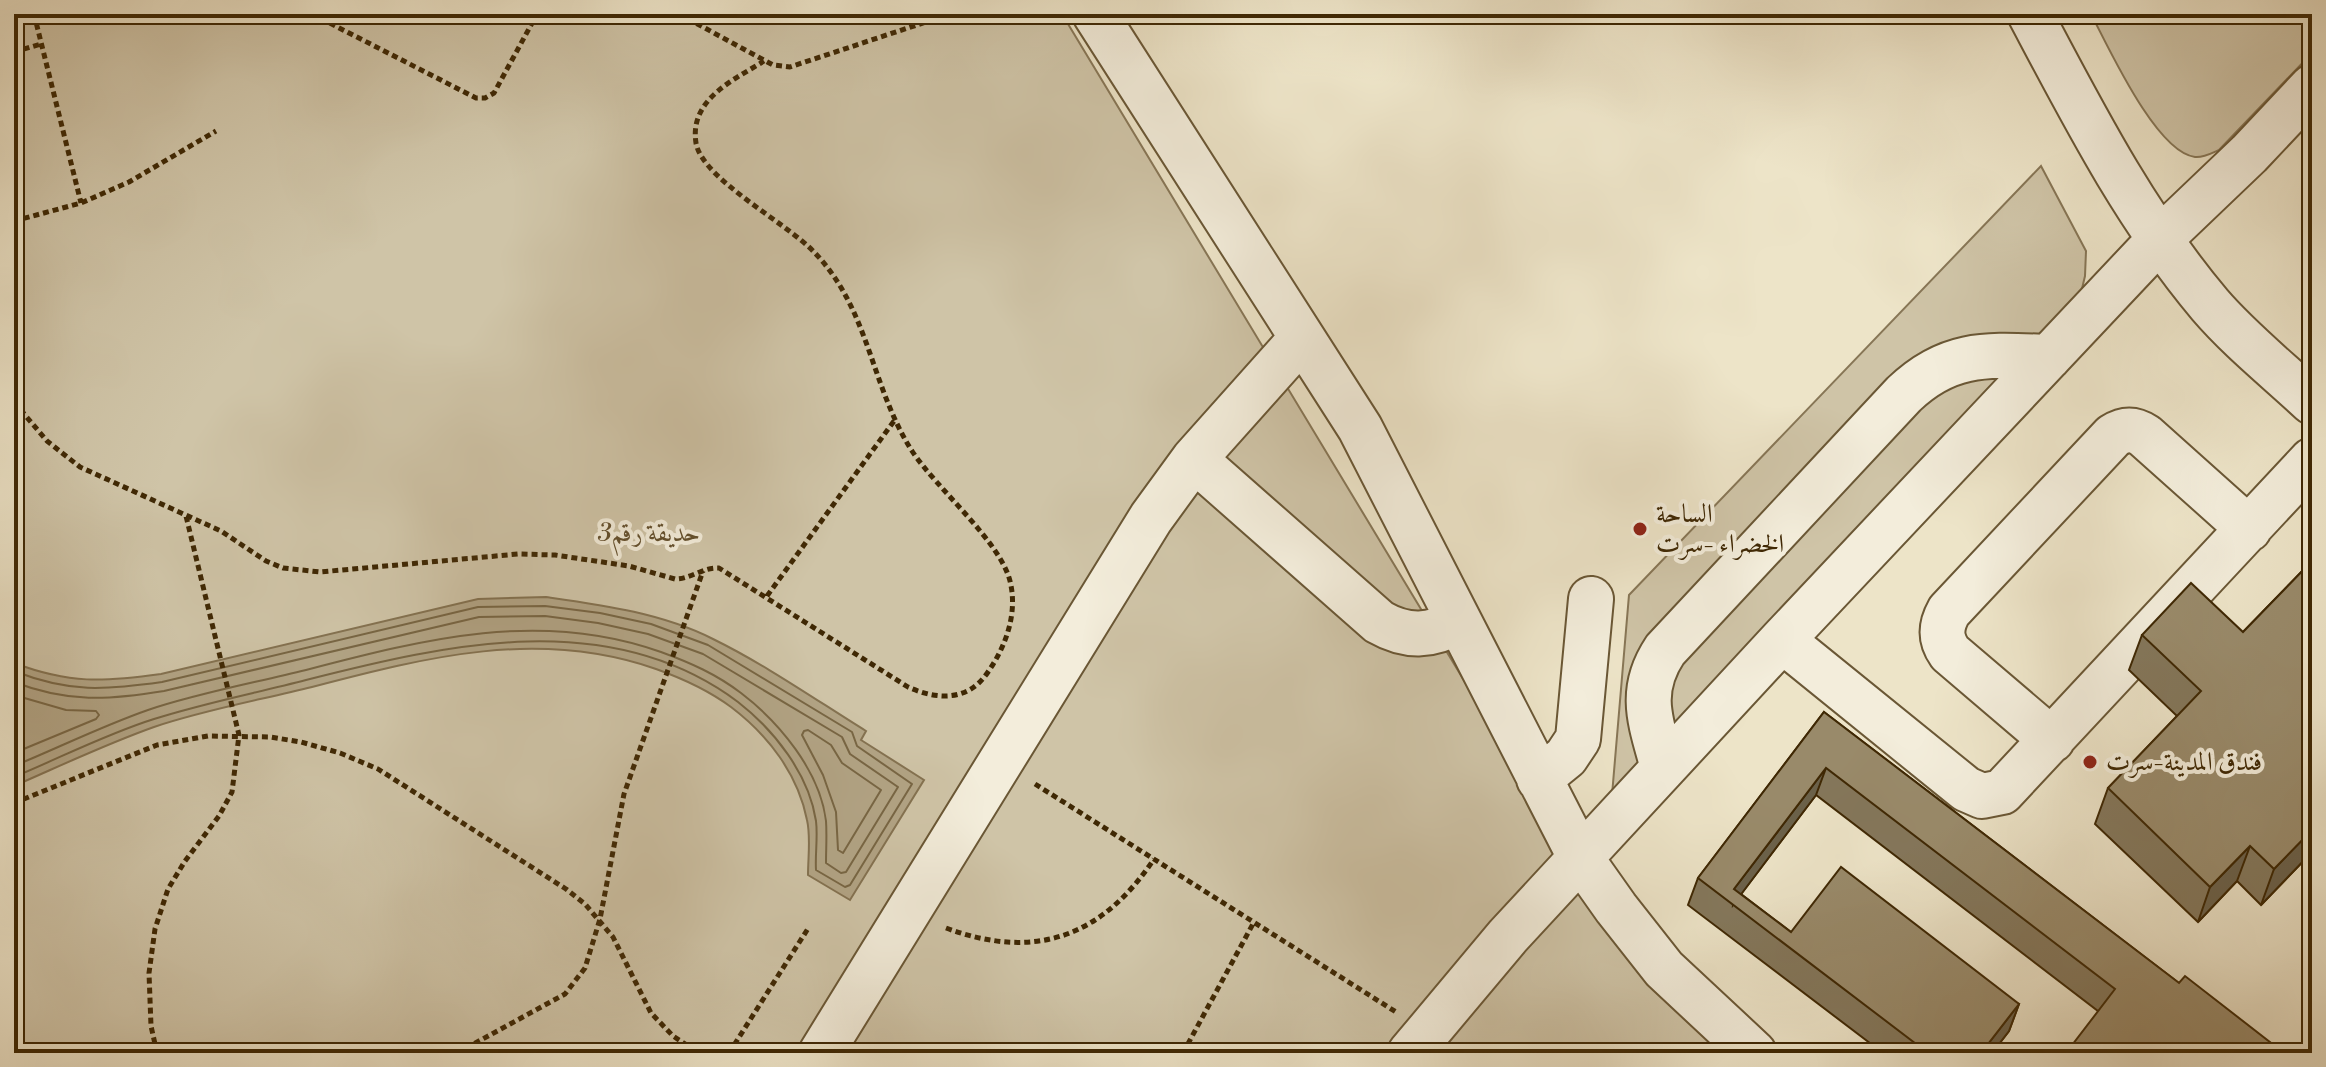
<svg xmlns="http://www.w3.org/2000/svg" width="2326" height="1067" viewBox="0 0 2326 1067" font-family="'Libre Bodoni',Amiri,serif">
  <rect width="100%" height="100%" fill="#ede4c8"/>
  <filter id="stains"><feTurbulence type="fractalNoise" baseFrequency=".0025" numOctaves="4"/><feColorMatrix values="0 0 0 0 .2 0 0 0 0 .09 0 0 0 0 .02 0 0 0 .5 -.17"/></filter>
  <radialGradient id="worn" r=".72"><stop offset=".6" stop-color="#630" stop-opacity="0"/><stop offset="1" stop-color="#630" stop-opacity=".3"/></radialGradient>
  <!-- green -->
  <path fill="#cfc4a7" stroke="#877656" stroke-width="2" d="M14,14H1062L1588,886L1750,1053H14Z
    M2091,14H2312V53L2219,150C2212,153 2203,158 2195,157C2156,152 2109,48 2091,14Z
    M2041,166L2086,251L2085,276L2080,297L1612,795L1629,595Z"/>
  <!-- water -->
  <path fill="#b2a485" stroke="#847251" stroke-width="2" d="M546,597C602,605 662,613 713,639C766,665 816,700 866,731L861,740L924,780L850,900L808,875C808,857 811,837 807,820C798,774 768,735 731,707C708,690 684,679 656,669C539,628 427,657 312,687C260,700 204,710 154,727C106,744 60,766 14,786V663C70,684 103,682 161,674L478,599Z"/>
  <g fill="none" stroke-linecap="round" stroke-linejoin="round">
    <!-- shore -->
    <path stroke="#786644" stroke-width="2" d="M14,671C70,693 105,690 162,682L478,607L545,606L600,613L651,624L708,645L852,732L857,746L912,784L850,885L845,887L816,870C815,854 818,837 816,821C809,774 774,730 738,702C610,606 448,644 306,680C256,693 204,703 154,719C106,734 60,758 14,777
      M14,682C68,703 109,700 164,691L479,617L545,616L598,623L648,634L703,654L842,737L850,754L898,787L846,872L841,873L826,863C826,849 827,835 826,821C820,771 779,722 741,693C716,674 691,663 661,652C541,609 425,639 306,670C254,683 198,693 148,710C102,726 58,748 14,766
      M14,695L66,710L96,711L99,715L96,719L14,753
      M804,731L808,730L831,745L842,763L881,790L843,853L838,850L836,812L823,775L802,735Z"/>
    <defs>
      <path id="minor" d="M1095,14L1360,428L1580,857L1616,908L1664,969L1754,1053
        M2030,14C2084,116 2135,216 2210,305C2240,340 2279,371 2312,402
        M1194,459L1379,622C1407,638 1431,637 1458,621
        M1782,640L1966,789L1982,796L2002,792L2312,460
        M2052,740L1950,653C1940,639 1940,627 1949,611L2113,436C2124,429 2133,428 2145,436L2249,529
        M1663,768C1651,723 1637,692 1665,650L1904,394C1950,350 1990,355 2049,357
        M1539,779L1566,757L1578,739L1591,599
        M821,1053L1151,518L1194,459L1302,338
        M1410,1053L1508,936L1782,640L2160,239L2249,154L2312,87"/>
    </defs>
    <!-- minor casing -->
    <use href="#minor" stroke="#6a5735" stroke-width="48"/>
    <!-- path -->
    <path stroke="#3f2804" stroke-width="5" stroke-dasharray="6 4" stroke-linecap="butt" d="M34,14L81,203
      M312,14L476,98H485L494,93L537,14
      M679,14L773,65L790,67L950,14
      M14,52L41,44
      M14,221L81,203L129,182L216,131
      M14,402L47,441L80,467L221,531L266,561L283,568L320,572L518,554L555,555L629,566L675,579C691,579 703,567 719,568L908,687C937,700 968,702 988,672C1006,646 1018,613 1010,581C1000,541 937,489 912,451C870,385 870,310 814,252C787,223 702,179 696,143C689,99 734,80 764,61
      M767,596L894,421
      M1035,784L1396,1012
      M14,803L157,745L208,736L270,737L301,742L340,753L378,769L566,889L585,904L613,937L651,1013L673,1036L699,1053
      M946,928C1035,961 1102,937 1154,859
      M157,1053L151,1026L149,973L155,929L168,889L185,861L219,816L232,792L239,735L186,516
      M457,1053L565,994L585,968L600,919L624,794L703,571
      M729,1053L809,927
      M1183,1053L1254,922"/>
    <!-- minor -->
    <use href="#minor" stroke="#f3eddb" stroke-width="44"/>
  </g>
  <!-- wall -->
  <path fill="#84775b" stroke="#3f2804" stroke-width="2" d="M2312,561V852L2261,905L2237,881L2198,922L2095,824L2108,788L2177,716L2129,670L2142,635L2243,632Z
    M1824,712L2179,983L2284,1053L2098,1011L1816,795L1741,894L1791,932L2019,1004L2009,1031L1992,1053H1883L1688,905L1698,878Z"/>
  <!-- shaded-wall -->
  <path fill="#6b614a" stroke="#3f2804" stroke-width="2" d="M1826,768L1816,795L1733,905L1734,889Z
    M2312,830V852L2261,905L2274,869Z
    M2250,846L2237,881L2198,922L2210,887Z
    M2019,1004L2009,1031L1992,1053H1981Z"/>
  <!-- building -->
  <path fill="#998a6a" stroke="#3f2804" stroke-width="2" d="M2312,561V830L2274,869L2250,846L2210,887L2108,788L2201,691L2142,635L2191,583L2243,632Z
    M1824,712L2179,983L2185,976L2284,1053H2066L2115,989L1826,768L1734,889L1791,932L1841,867L2019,1004L1981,1053H1928L1698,878Z"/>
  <!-- markers -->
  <g fill="#8f2418" stroke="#f3eddb" stroke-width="3">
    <circle cx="1640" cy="529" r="8"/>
    <circle cx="2090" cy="762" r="8"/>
  </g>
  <g text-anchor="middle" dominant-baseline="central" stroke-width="8" stroke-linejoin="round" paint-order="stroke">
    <!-- poi labels -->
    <g font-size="26" fill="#3f2804" stroke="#f3eddb" text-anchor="start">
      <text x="1656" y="514">الساحة<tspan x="1656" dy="30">الخضراء -سرت</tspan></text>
      <text x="2106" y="762">فندق المدينة-سرت</text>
    </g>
    <!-- park labels -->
    <g font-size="26" font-style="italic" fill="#634f2d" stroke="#f3eddb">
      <text x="649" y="533">حديقة رقم3</text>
    </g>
  </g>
  <!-- margin -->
  <rect width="2326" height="1067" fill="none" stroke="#ede4c8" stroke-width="48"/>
  <rect x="16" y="16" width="2294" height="1035" fill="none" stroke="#3f2804" stroke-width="4"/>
  <rect x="24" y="24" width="2278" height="1019" fill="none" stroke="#3f2804" stroke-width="2"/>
  <rect width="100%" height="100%" filter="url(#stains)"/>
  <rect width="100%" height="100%" fill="url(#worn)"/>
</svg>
